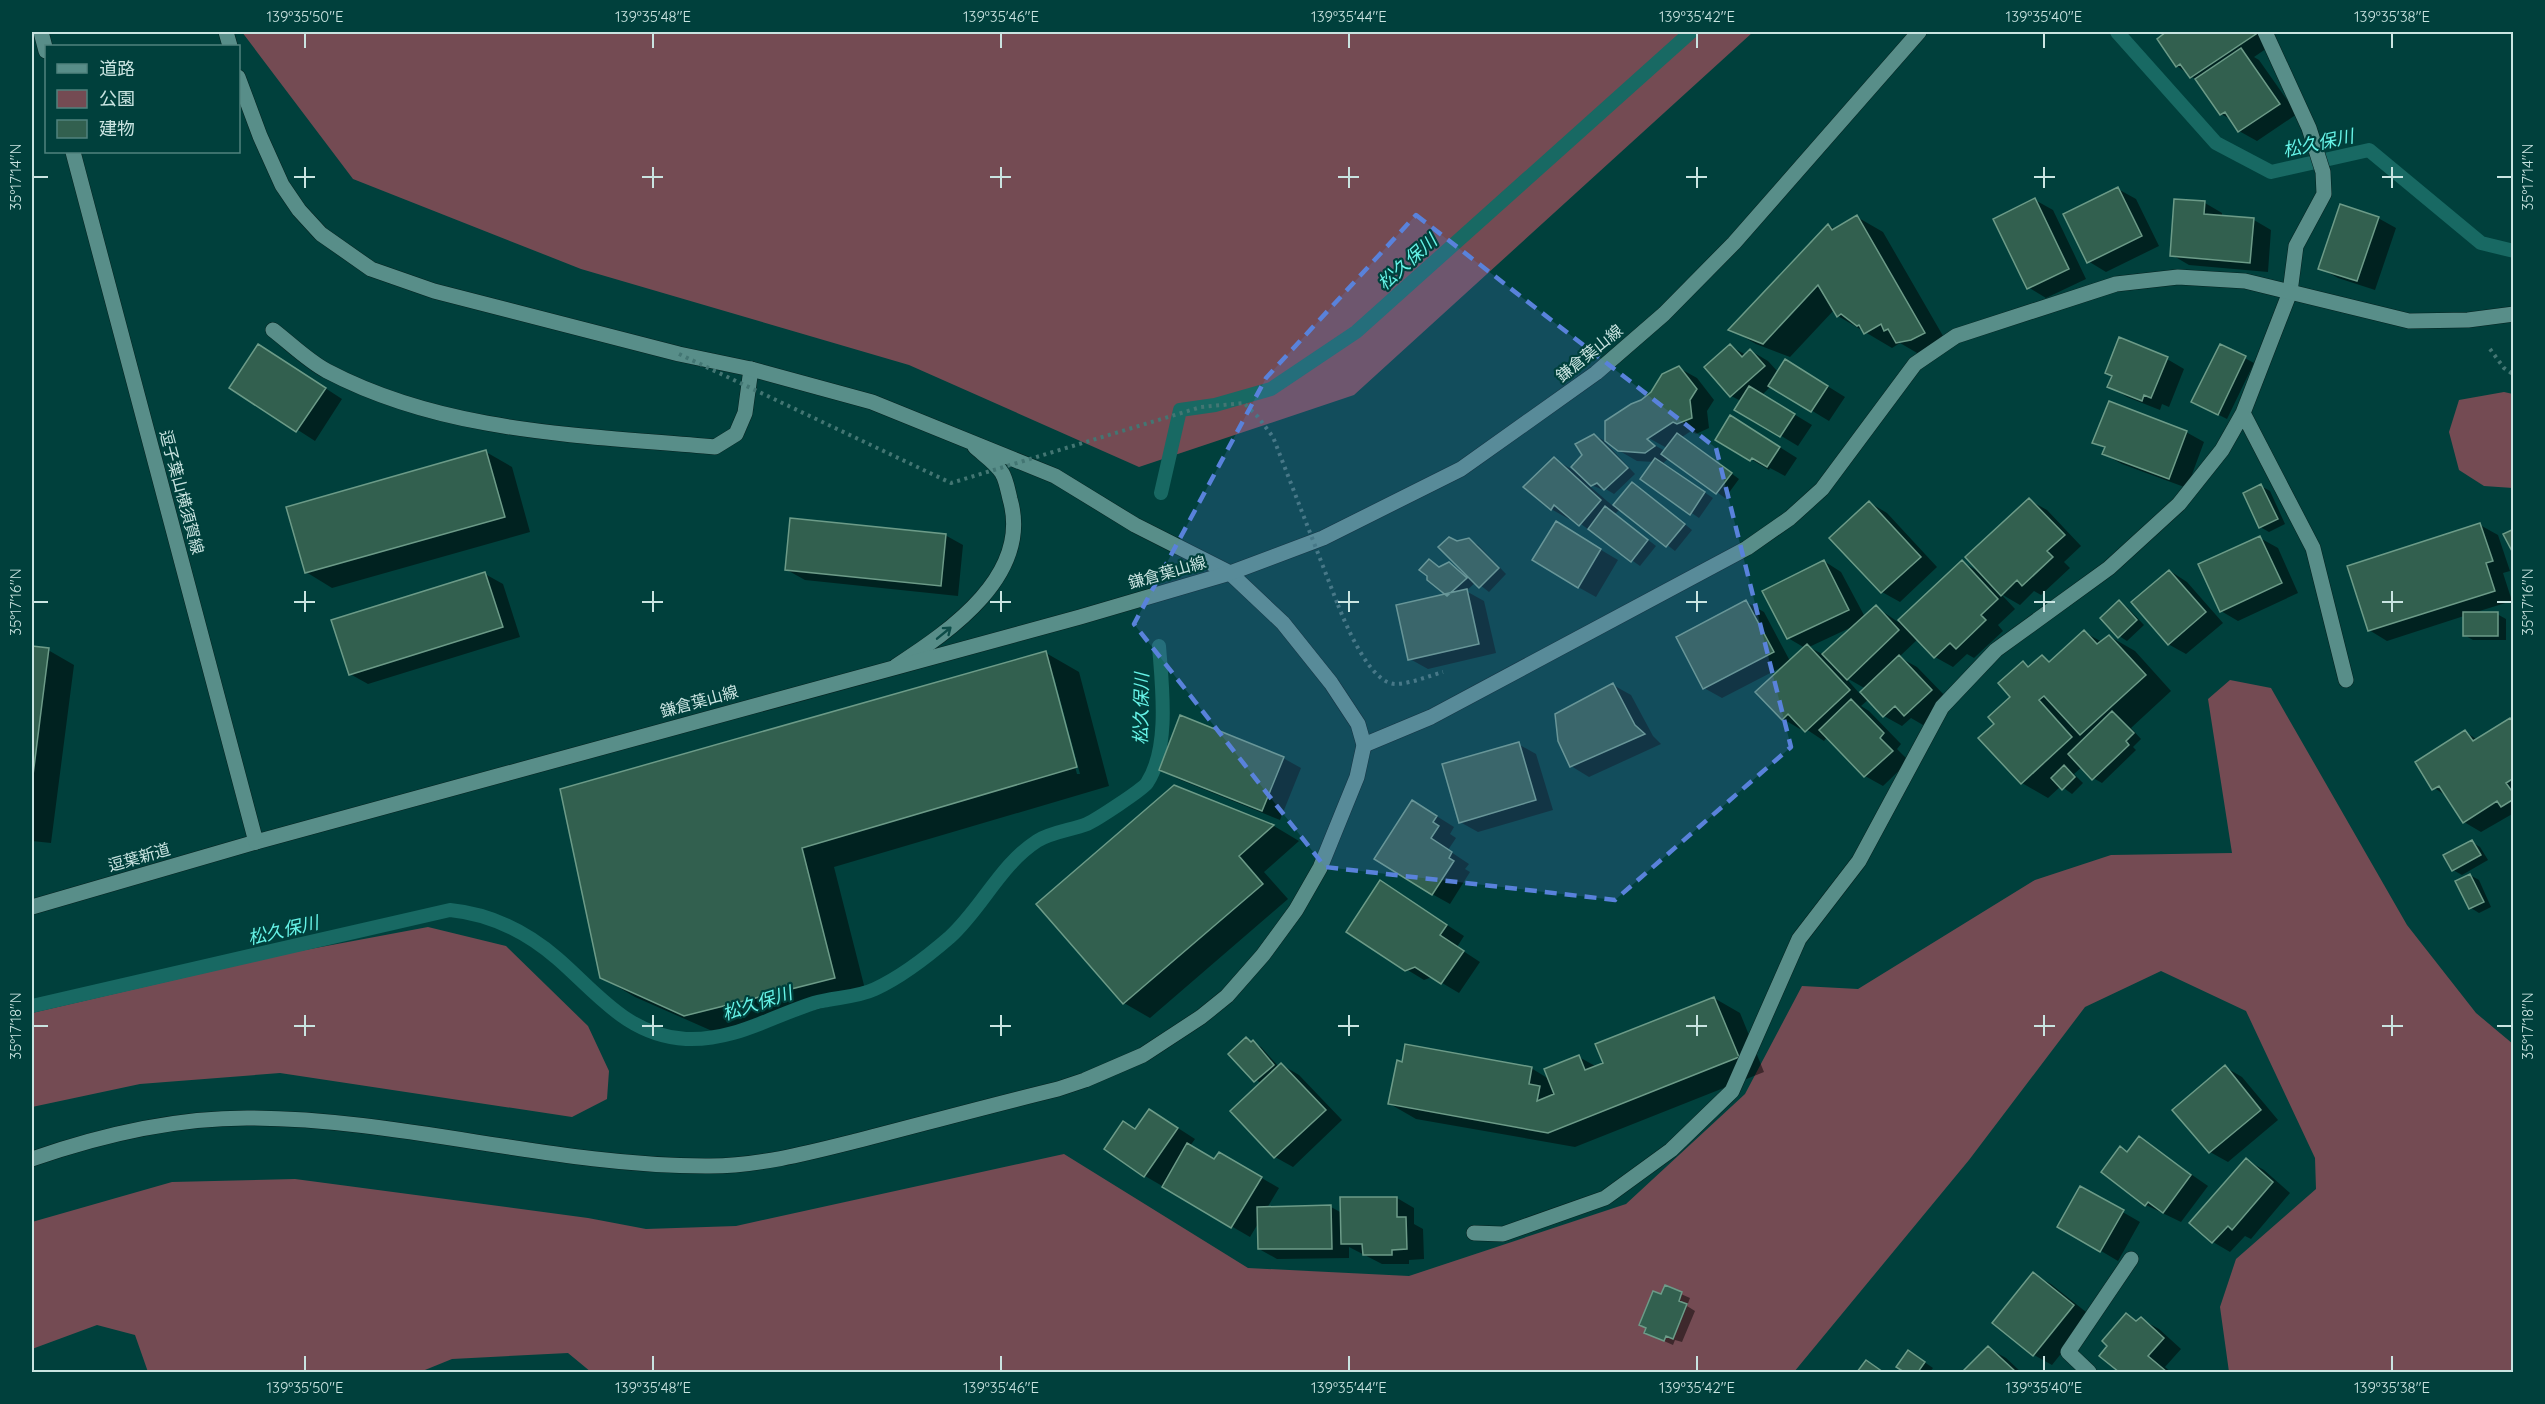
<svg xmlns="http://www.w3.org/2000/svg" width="2545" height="1404" viewBox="0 0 2545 1404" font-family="Quicksand,'Noto Sans JP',sans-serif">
  <rect width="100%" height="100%" fill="#00403c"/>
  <!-- green -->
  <path fill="#744b53" d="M242,32H1753L1354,395L1139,467L909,365L581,269L353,179Z
    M2504,392L2513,394V488L2484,486L2459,470L2449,432L2459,400Z
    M2230,680L2271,688L2407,925L2476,1013L2513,1044V1372H2229L2220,1307L2236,1259L2316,1189L2315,1158L2246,1011L2161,971L2085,1007L1969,1160L1794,1372H591L568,1353L452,1359L420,1372H148L135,1335L97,1325L32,1349V1222L172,1182L295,1179L588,1218L646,1229L736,1226L1064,1154L1248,1268L1409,1276L1626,1204L1745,1094L1802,986L1858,989L2035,880L2111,855L2232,853L2208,699Z
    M428,927L506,946L588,1026L609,1071L607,1099L572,1117L280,1073L140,1084L32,1107V1013L289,953Z"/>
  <!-- shadow -->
  <path fill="#0007" fill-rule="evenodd" d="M2168,32H2268L2276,42L2254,57L2259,60L2297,114L2257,141L2239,131L2232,120L2221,114L2199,82L2177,66Z
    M2118,189L2136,199L2159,246L2106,272L2088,261Z
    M2035,200L2053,210L2086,279L2046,298L2028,287Z
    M2205,203L2222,213V217L2254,220L2271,230L2268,272L2189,265L2172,255Z
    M1857,217L1883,232L1950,348L1924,357L1900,343L1892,348L1838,316L1834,310L1790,357L1756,344L1730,329L1828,225L1835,229Z
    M2378,218L2396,228L2375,290L2338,278L2320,268Z
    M2220,345L2254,363L2227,419L2201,406Z
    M1730,346L1746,355L1751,351L1768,361L1778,372L1803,371L1845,397L1829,421L1771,386L1762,395L1812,425L1798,446L1736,409L1741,401L1731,396Z
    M276,356L342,399L315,441L231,387Z
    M2167,359L2184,369L2169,407L2162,404L2160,410L2127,397L2109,386Z
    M1679,368L1697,378L1714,400L1707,411L1709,428L1696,434L1691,431L1682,437L1739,479L1725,498L1669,458L1662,464L1713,498L1699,518L1642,479L1654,462L1637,461L1618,450L1642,401ZM1641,434L1667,448L1665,451L1640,437Z
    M1748,427L1797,458L1785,476L1770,468L1769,470L1717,439Z
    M2186,432L2204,442L2187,488L2122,464L2104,454L2106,449L2094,442Z
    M1594,435L1603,440L1635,474L1614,494L1604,488L1601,489L1586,483L1614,507L1632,484L1641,489L1692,530L1675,551L1620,509L1615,514L1656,546L1640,566L1571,517L1569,519L1551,509L1554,459L1578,473Z
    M486,452L512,467L530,532L332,588L306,572Z
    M2261,486L2270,491L2285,524L2269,532L2260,527Z
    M2029,500L2047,510L2081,546L2064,562L2070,568L2041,595L2034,591L2020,605L2001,594L2015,609L1998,625L2003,631L1974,658L1967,654L1953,667L1935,657L1918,639L1899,657L1917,667L1949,700L1923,725L1911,718L1902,726L1884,716L1869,699L1861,706L1869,711L1901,744L1897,749L1909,761L1883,786L1865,776L1827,737L1824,741L1803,727L1800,729L1783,719L1784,666L1722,698L1704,688L1746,602L1764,612L1790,661L1805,648L1788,638L1824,561L1841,572L1865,617L1876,607L1898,622L1962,562L1980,572ZM1854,626L1824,655L1809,647ZM1845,677L1866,689L1860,694Z
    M1870,503L1887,513L1937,567L1900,602L1882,592L1831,538Z
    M2480,525L2498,535L2510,571L2503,573L2512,601L2473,613L2497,614L2506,619V640H2473L2464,635V616L2387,641L2369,630Z
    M1574,534L1618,560L1596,597L1578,587Z
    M945,535L963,545L958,596L805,580L787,570Z
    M2260,538L2278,548L2298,593L2238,621L2221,611Z
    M1469,540L1478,545L1506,574L1489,592L1476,582L1466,591L1484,601L1496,653L1428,669L1410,659L1449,595L1429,561L1440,567L1449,564L1464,572L1456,542Z
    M2170,571L2187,582L2223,623L2186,654L2168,644Z
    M485,574L503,584L520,637L368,684L350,674Z
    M2119,602L2127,607L2144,625L2127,641L2119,636Z
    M2084,632L2102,642L2109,636L2135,651L2171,691L2131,728L2141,739L2133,747L2136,750L2102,783L2093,778L2082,767L2074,774L2083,783L2072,794L2061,786L2048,798L2022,783L1996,724L2012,697L2023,663L2031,667L2042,657L2051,662Z
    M32,648L48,650L74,665L51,843L32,841Z
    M1046,653L1079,672L1109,786L834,867L867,997L719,1034L635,997L601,977ZM1051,677H1054L1080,774H1077Z
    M1613,685L1631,695L1653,736L1661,744L1589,777L1571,766Z
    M2510,720L2514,721V813L2481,832L2464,822L2447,796L2434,788L2465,732L2478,740Z
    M1518,744L1536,754L1553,810L1478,832L1460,822Z
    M1283,758L1301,768L1280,820L1178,779L1160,769Z
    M1175,787L1274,826L1299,841L1264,872L1288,899L1150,1018L1124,1003L1039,904Z
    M1430,812L1454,827L1450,834L1456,838L1448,850L1469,864L1465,869L1470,872L1450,904L1432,894Z
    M2472,842L2480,847L2488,860L2462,875L2453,870Z
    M2470,875L2479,880L2491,907L2479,913L2471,908Z
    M1398,893L1464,936L1457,947L1480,962L1459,993L1432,977L1424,980L1406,969Z
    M1714,998L1740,1013L1764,1072L1575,1147L1416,1119L1390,1104L1403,1063L1531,1068L1549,1079L1579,1057L1597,1067Z
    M1246,1039L1261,1047L1279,1067L1282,1065L1299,1075L1342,1120L1293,1167L1275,1157L1261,1084L1230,1054Z
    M2225,1067L2242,1077L2278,1120L2228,1162L2210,1152Z
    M1167,1121L1195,1139L1190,1146L1215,1161L1220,1154L1279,1188L1267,1208L1331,1207L1342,1213L1397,1198L1414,1208V1224L1423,1229L1424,1259L1409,1260V1264H1382L1349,1247V1258L1277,1259L1259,1249V1222L1250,1237L1145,1176L1136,1131Z
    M2139,1138L2208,1186L2181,1222L2146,1205L2128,1153Z
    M2246,1160L2264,1170L2290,1193L2251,1239L2245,1236L2230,1252L2213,1242L2191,1223Z
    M2081,1188L2140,1222L2118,1261L2059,1226Z
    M2033,1274L2051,1284L2091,1316L2052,1365L2034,1355L1994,1323Z
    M1665,1287L1690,1298L1687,1306L1695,1311L1682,1342L1675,1340L1673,1345L1646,1333Z
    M2127,1315L2138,1321L2141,1319L2159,1329L2181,1349L2165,1367L2171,1372H2121L2101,1355Z
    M1988,1348L2006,1358L2021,1372H1964Z
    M1917,1357L1933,1368L1930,1372H1906L1898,1367Z"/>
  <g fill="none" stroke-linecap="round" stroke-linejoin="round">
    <!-- stream -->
    <path stroke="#186963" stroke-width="14" d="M2117,32L2216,143L2271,172L2369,150L2481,243L2514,251
      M1161,493L1180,410L1215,405L1271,389L1356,332L1691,32
      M32,1006L450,910C490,914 527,932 558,959C597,993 628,1036 686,1039C734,1041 770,1017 814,1003C834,997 856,998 875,989C903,976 927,957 950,937C982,908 1000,865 1037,841C1051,832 1072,830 1087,824C1096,820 1142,790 1147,783C1170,748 1162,686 1159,646"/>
  </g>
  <!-- building -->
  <path fill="#32604f" stroke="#6c9b88" stroke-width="1.5" d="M2166,32H2259L2190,78L2180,64L2176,67L2157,39Z
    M2241,48L2280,104L2238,132L2225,112L2220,115L2195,79Z
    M2118,187L2142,236L2087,263L2063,214Z
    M2035,198L2069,269L2027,289L1993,219Z
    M2174,199L2205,201L2204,214L2254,218L2250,263L2170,256Z
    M2340,204L2379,217L2357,281L2318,269Z
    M1857,215L1925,333L1911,340L1896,343L1888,329L1884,331L1881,324L1864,334L1859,325L1857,326L1841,314L1837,317L1818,285L1763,344L1728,330L1828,224L1832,230Z
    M2119,337L2168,357L2151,398L2144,395L2142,401L2107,387L2112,376L2105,373Z
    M258,344L326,388L296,432L229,388Z
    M1730,344L1742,357L1750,349L1765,366L1730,397L1704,367Z
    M2220,344L2246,356L2218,415L2191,402Z
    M1785,359L1828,386L1811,412L1768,386Z
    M1679,366L1697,389L1690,400L1692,418L1677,424L1673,422L1647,439L1655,446L1645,453L1618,451L1605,441V421L1631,404L1641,400L1651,392L1662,374Z
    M1749,386L1795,414L1780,437L1734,410Z
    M2109,401L2187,431L2169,479L2102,454L2105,447L2092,443Z
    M1730,415L1780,447L1767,467L1752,458L1750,461L1715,440Z
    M1677,433L1732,473L1716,494L1661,454Z
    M1594,434L1628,468L1604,490L1597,483L1591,486L1571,467L1582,455L1575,444Z
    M486,450L505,517L305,573L286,507Z
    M1554,457L1601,500L1579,526L1554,505L1551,510L1523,487Z
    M1655,458L1705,492L1690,515L1640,479Z
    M1632,482L1685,524L1666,547L1613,505Z
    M2261,484L2278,519L2259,528L2243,493Z
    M2029,498L2065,535L2047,551L2053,557L2022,586L2017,580L2001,596L1965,557Z
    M1869,501L1921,557L1881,593L1829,538Z
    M1605,506L1648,540L1631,562L1588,529Z
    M790,518L946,534L941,586L785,570Z
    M1556,521L1601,549L1578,588L1532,560Z
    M2480,523L2493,561L2486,563L2495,591L2368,631L2347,566Z
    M2514,529V555L2503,534Z
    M2260,536L2282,583L2220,612L2198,564Z
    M1449,537L1457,541L1469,538L1499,568L1479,588L1438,547Z
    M1429,559L1439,567L1449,562L1467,578L1447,596L1427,580V576L1419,570Z
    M1824,560L1849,610L1787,639L1762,591Z
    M1962,560L1998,599L1981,615L1986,620L1956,649L1950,643L1934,658L1898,620Z
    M2169,570L2206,612L2168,645L2131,602Z
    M485,572L503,627L349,675L331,620Z
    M1467,589L1479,644L1408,660L1396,605Z
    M1746,600L1774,652L1703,689L1676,637Z
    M2119,600L2137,620L2118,638L2100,618Z
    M1876,605L1899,630L1847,680L1822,654Z
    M2463,612H2498V636H2463Z
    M2084,630L2097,644L2109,635L2146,675L2080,735L2044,696L2039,700L2072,737L2021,784L1978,738L1994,724L1988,717L2010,697L1998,683L2023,661L2028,667L2042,655L2049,662Z
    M1807,644L1850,690L1805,732L1788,714L1782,720L1755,692Z
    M32,646L49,648L32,783Z
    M1046,651L1077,767L802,848L835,978L684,1016L600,978L560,789Z
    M1899,655L1932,690L1904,716L1895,706L1883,717L1860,692Z
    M1613,683L1635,725L1645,734L1570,767L1558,741L1555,714Z
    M1851,699L1884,733L1880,738L1893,751L1864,777L1819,730Z
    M2112,711L2134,733L2126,741L2129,745L2092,780L2068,754Z
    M1180,715L1284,757L1262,811L1159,770Z
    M2510,718L2514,723V778L2506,783L2514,794V799L2501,807L2497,801L2463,823L2439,786L2432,790L2415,762L2465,730L2473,741Z
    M1519,742L1536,800L1459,823L1442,764Z
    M2064,765L2075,777L2062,790L2051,778Z
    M1174,785L1274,825L1239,856L1263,884L1123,1004L1036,904Z
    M1412,800L1437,816L1433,822L1439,826L1431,838L1452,852L1449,858L1454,861L1432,895L1374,859Z
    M2472,840L2481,855L2452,871L2443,855Z
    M2470,874L2484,902L2469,909L2455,881Z
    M1380,880L1447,925L1440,935L1464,951L1441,984L1415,967L1405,971L1346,932Z
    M1714,997L1739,1057L1548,1133L1388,1104L1397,1060L1402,1062L1405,1044L1532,1067L1529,1084L1540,1086L1537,1101L1554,1094L1544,1069L1579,1055L1585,1070L1603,1063L1595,1044Z
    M1246,1037L1251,1042L1253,1040L1274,1065L1254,1082L1228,1054Z
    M1281,1063L1326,1110L1274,1158L1230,1111Z
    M2225,1065L2261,1110L2209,1153L2172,1110Z
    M1149,1109L1178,1128L1144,1177L1104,1149L1123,1121L1135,1129Z
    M2139,1136L2191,1175L2163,1213L2148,1202L2145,1206L2101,1172L2120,1146L2127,1152Z
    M1187,1143L1214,1159L1219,1152L1262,1177L1231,1228L1162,1187Z
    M2246,1158L2273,1182L2232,1230L2228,1226L2212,1243L2189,1223Z
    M2080,1186L2124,1210L2100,1252L2057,1227Z
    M1340,1197H1397V1217H1406L1407,1249L1392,1250V1255H1363L1362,1244H1341Z
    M1331,1205L1332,1249H1258L1257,1207Z
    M2033,1272L2074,1305L2033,1356L1992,1323Z
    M1665,1285L1682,1292L1679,1301L1687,1304L1673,1339L1666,1336L1664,1341L1644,1333L1646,1328L1639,1325L1653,1291L1661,1294Z
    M2126,1313L2136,1321L2141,1317L2164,1338L2148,1356L2167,1372H2119L2099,1356L2107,1346L2102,1341Z
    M1988,1346L2016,1372H1962Z
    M1908,1350L1925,1362L1918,1372H1904L1896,1367Z
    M1866,1360L1883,1372H1857Z"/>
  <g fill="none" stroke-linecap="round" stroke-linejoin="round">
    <defs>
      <path id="service" d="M2243,413L2313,548L2346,680
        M1474,1233L1503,1234L1605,1198L1671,1150L1732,1091L1799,939L1859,861L1942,707L1996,650L2109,568L2179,504L2222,450L2243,413L2290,292L2296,246L2324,194L2323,172L2309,128L2265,32"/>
      <path id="minor" d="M273,330C290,343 308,361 327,371C447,434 584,435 715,447L736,434L745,413L751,369
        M1364,745L1431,717L1747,548L1790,518L1822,489L1915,364L1956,336L2116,284L2178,277L2245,281L2409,321L2468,320L2514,314
        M2089,1372L2068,1352L2131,1259"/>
      <path id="tertiary" d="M226,32L230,46
        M896,666C950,631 1032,575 1010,499C1008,491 1006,479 1002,473C996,463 984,455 975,447
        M32,907L256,842
        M32,1159C101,1135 173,1118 247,1118C403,1118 555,1167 710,1166C760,1166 812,1152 860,1140C926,1123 992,1105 1058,1089L1085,1080L1143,1055L1201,1017L1227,996L1263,955L1296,910L1320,868L1357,777L1364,745L1358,724L1331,683L1283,623L1230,573L1135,525L1055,476L872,402L751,369L679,354L434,291L371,269L321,234L299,210L282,185L260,136L238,77"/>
      <path id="secondary" d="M41,32L46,51
        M73,152L256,842L1080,617L1230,573L1323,538L1461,469L1596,373L1664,314L1734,243L1919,32"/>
    </defs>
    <!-- service casing -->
    <use href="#service" stroke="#062321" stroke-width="16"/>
    <!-- minor casing -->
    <use href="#minor" stroke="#062321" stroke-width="16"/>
    <!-- tertiary casing -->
    <use href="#tertiary" stroke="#062321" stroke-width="16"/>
    <!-- secondary casing -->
    <use href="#secondary" stroke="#062321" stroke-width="16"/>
    <!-- path -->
    <path stroke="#437673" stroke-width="4" stroke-dasharray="3 4.5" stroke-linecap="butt" d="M2490,349L2504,368L2514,375
      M1338,605C1346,625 1371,686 1397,684C1412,683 1429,676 1443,672"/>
    <!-- service -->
    <use href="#service" stroke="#588e89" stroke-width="15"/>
    <!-- minor -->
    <use href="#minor" stroke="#588e89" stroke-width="15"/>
    <!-- tertiary -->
    <use href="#tertiary" stroke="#588e89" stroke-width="15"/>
    <!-- secondary -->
    <use href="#secondary" stroke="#588e89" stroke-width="15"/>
    <!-- path-bridge -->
    <path stroke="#437673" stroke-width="4" stroke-dasharray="3 4.5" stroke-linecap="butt" d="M679,354L951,483L1201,407L1244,403L1258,417L1273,437L1338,605"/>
  </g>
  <!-- one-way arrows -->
  <defs><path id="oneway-shaft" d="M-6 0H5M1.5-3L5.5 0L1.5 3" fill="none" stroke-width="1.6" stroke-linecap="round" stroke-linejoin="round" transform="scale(1.5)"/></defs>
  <use stroke="#0d4c48" href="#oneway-shaft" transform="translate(944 633) rotate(-39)"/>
  <!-- marked area -->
  <path fill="#5982db" fill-opacity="0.2" stroke="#5982db" stroke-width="4.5" stroke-dasharray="12 8" stroke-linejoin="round" d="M1416,215L1716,448L1791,747L1615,900L1325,867L1134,624L1266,378Z"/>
  <!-- ticks -->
  <path fill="none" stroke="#c9e4e1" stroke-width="2" d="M305,33V48M653,33V48M1001,33V48M1349,33V48M1697,33V48M2044,33V48M2392,33V48M305,167V188M653,167V188M1001,167V188M1349,167V188M1697,167V188M2044,167V188M2392,167V188M33,177H48M294,177H315M642,177H663M990,177H1011M1338,177H1359M1686,177H1707M2034,177H2055M2382,177H2403M2497,177H2512M305,591V612M653,591V612M1001,591V612M1349,591V612M1697,591V612M2044,591V612M2392,591V612M33,602H48M294,602H315M642,602H663M990,602H1011M1338,602H1359M1686,602H1707M2034,602H2055M2382,602H2403M2497,602H2512M305,1015V1036M653,1015V1036M1001,1015V1036M1349,1015V1036M1697,1015V1036M2044,1015V1036M2392,1015V1036M33,1026H48M294,1026H315M642,1026H663M990,1026H1011M1338,1026H1359M1686,1026H1707M2034,1026H2055M2382,1026H2403M2497,1026H2512M305,1356V1371M653,1356V1371M1001,1356V1371M1349,1356V1371M1697,1356V1371M2044,1356V1371M2392,1356V1371"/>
  <g text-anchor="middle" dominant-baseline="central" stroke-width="4.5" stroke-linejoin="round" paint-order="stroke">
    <!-- street labels -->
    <g font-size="16" fill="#c9e4e1" stroke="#00403c">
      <text transform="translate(1589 353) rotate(-39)">鎌倉葉山線</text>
      <text transform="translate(182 492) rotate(75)">逗子葉山横須賀線</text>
      <text transform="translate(1167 572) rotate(-16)">鎌倉葉山線</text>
      <text transform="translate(699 701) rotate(-15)">鎌倉葉山線</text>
      <text transform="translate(139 857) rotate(-16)">逗葉新道</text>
    </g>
    <!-- water labels -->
    <g font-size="18" font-style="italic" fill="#66f4e8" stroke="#00403c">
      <text transform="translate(2318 143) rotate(-12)">松久保川</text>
      <text transform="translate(1407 262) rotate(-42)">松久保川</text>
      <text transform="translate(1141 709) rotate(-89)">松久保川</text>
      <text transform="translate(283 930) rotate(-13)">松久保川</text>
      <text transform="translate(757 1003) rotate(-18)">松久保川</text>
    </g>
  </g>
  <!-- border -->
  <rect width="2545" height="1404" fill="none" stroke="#00403c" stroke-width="66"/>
  <!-- legend -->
  <rect x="45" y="45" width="195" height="108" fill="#00403c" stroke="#50827e" stroke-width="1.5"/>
  <rect x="57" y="64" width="30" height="9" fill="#588e89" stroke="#50827e" stroke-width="1.5"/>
  <text x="99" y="75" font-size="18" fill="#c9e4e1">道路</text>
  <rect x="57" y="90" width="30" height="18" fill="#744b53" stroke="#50827e" stroke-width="1.5"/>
  <text x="99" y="105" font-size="18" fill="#c9e4e1">公園</text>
  <rect x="57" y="120" width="30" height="18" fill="#32604f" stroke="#50827e" stroke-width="1.5"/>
  <text x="99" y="135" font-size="18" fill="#c9e4e1">建物</text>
  <rect x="33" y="33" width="2479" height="1338" fill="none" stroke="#c9e4e1" stroke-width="2"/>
  <g font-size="15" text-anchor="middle" fill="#c9e4e1">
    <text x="305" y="22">139°35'50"E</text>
    <text x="653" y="22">139°35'48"E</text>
    <text x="1001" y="22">139°35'46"E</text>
    <text x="1349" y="22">139°35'44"E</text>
    <text x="1697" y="22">139°35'42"E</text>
    <text x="2044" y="22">139°35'40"E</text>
    <text x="2392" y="22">139°35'38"E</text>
    <text transform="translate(2528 177) rotate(-90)" y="5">35°17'14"N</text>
    <text transform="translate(16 177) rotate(-90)" y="5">35°17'14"N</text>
    <text transform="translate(2528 602) rotate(-90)" y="5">35°17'16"N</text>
    <text transform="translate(16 602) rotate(-90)" y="5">35°17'16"N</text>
    <text transform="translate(2528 1026) rotate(-90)" y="5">35°17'18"N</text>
    <text transform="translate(16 1026) rotate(-90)" y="5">35°17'18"N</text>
    <text x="305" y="1393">139°35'50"E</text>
    <text x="653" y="1393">139°35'48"E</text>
    <text x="1001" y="1393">139°35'46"E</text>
    <text x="1349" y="1393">139°35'44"E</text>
    <text x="1697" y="1393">139°35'42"E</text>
    <text x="2044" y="1393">139°35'40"E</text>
    <text x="2392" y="1393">139°35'38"E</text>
  </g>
</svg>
